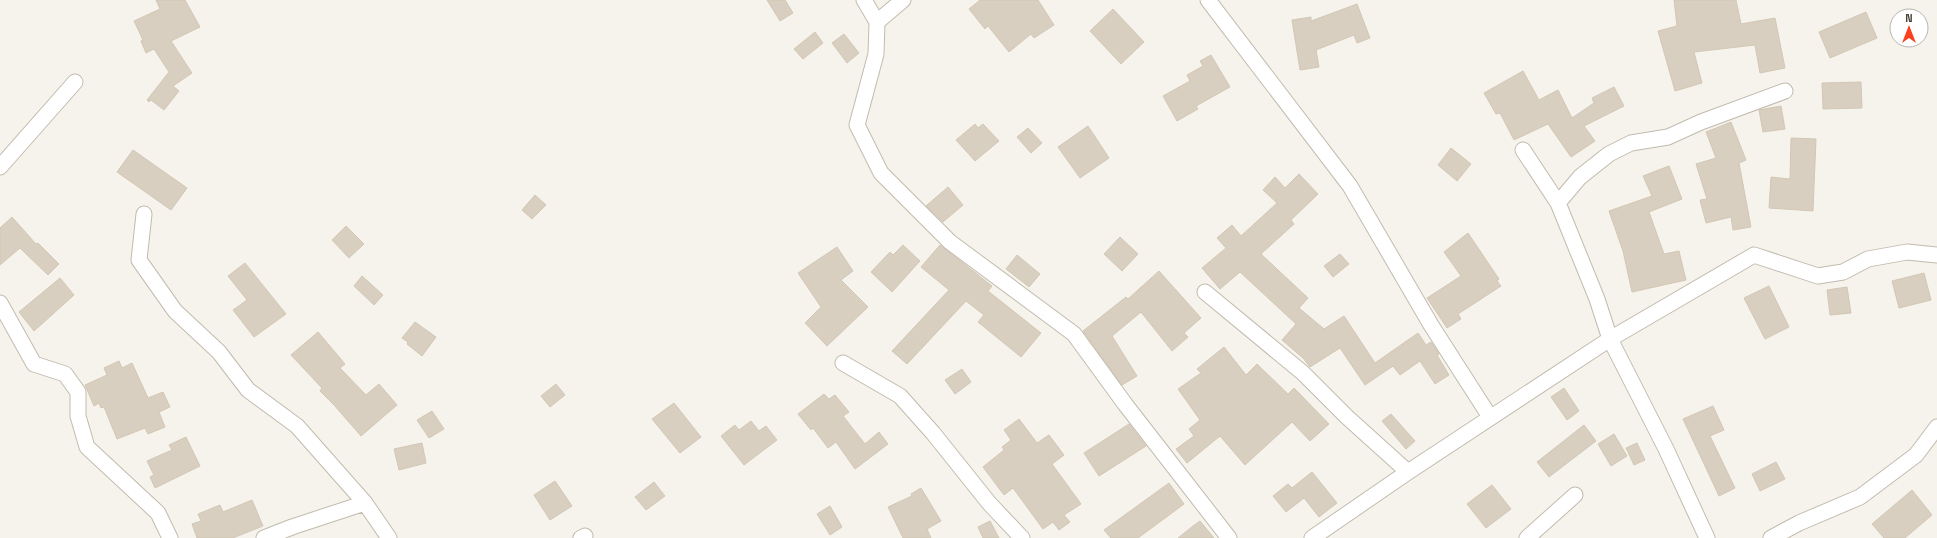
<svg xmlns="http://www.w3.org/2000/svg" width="1937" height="538" viewBox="0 0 1937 538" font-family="'Space Grotesk',sans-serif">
  <rect width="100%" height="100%" fill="#f6f3ec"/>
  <!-- building -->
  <path fill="#d8cfc1" stroke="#d3c7b4" d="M156,0H185L200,27L171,41L192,73L173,86L179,91L164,110L151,100L149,102L147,100L169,72L154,49L146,53L141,41L143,40L134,21L160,9Z
    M767,0H785L793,13L780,21Z
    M980,0H1038L1054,25L1034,38L1031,34L1009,52L988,26L985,29L969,9Z
    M1674,0H1736L1741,24L1775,18L1785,68L1760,73L1755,45L1694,52L1702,83L1675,91L1658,31L1677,26Z
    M1357,4L1370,38L1357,43L1354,35L1316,50L1319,67L1300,70L1292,20L1311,17V21Z
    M1113,9L1144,42L1121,64L1090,31Z
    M1866,12L1877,38L1830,58L1819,32Z
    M815,32L823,43L803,59L794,49Z
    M844,34L859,53L847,63L832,43Z
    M1211,55L1230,87L1196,106L1198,109L1177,121L1163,96L1190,81L1187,75L1203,66L1200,61Z
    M1523,71L1539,100L1558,90L1572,118L1594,103L1592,98L1614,87L1624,106L1584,126L1595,141L1571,157L1548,124L1514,140L1500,113L1496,114L1484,93Z
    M1861,82L1862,108L1823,109L1822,83Z
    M1781,106L1785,129L1763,132L1759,110Z
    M1731,122L1746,160L1739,163L1751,227L1733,230L1731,217L1706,223L1700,200L1707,199L1696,164L1716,158L1706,132Z
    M975,124L978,128L983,124L999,141L975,161L956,140Z
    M1088,126L1109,158L1080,178L1058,147Z
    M1028,128L1042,143L1031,153L1017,137Z
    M1791,138L1816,139L1813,211L1769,208L1771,177L1790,179Z
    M1451,148L1471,164L1457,181L1438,165Z
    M133,150L187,188L171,210L117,172Z
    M1669,166L1682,199L1649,212L1664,254L1679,251L1686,280L1632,292L1623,251L1609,211L1652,196L1643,176Z
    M1299,174L1318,194L1291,220L1294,224L1261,254L1308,298L1299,308L1324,329L1344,316L1375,363L1418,333L1426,345L1431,342L1439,354L1437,355L1449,375L1435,384L1420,361L1400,375L1393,366L1365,385L1340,348L1310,367L1303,358L1282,340L1296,324L1240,272L1220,289L1202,268L1226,248L1217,238L1232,225L1241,236L1277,203L1263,190L1275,177L1285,188Z
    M948,187L963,205L943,222L926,206Z
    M535,195L546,205L532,219L522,210Z
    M12,217L36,244L38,243L59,264L48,275L20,248L0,265V228Z
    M346,226L364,244L349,258L332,240Z
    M1468,233L1499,279L1497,281L1501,286L1458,314L1461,319L1447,328L1427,298L1461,276L1444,252Z
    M1120,237L1138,254L1122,271L1104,254Z
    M903,245L920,261L892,292L871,272L890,252L893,255Z
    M940,245L992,286L988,291L1041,333L1021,357L978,322L984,315L966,301L907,364L892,351L949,290L921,267Z
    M837,247L853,271L841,280L868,307L827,346L805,323L821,307L798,273Z
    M1340,254L1349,264L1333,277L1324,266Z
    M1017,255L1040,274L1029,287L1006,269Z
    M245,263L286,314L254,337L233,310L247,300L228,276Z
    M1159,271L1201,318L1184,333L1188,337L1172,351L1141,312L1112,336L1137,376L1122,385L1083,331L1126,297L1128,299Z
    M1924,273L1931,300L1899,308L1892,281Z
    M362,276L383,295L374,305L354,286Z
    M60,278L74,295L34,331L19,312Z
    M1769,286L1789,327L1765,339L1744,298Z
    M1847,287L1851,313L1830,315L1827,290Z
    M415,322L436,337L422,356L407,344L408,342L402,338Z
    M318,332L345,364L340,368L366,395L379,384L397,405L361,436L334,405L320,391L322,388L291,355Z
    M1224,347L1246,375L1257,364L1288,394L1294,388L1329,424L1310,441L1292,422L1245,465L1220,436L1187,463L1176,449L1194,436L1189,429L1200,420L1178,389L1201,373L1197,369Z
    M119,361L122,368L132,363L148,398L163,392L170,407L159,412L165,427L148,434L145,428L117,439L104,407L101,408L99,403L94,406L85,385L107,375L104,368Z
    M962,369L971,382L955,394L945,380Z
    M556,384L565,395L550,407L541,396Z
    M1564,388L1579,411L1567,420L1551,397Z
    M824,394L829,399L835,395L849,412L843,416L865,444L879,432L888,444L855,469L836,442L828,448L813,428L811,430L798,414Z
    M674,403L701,437L680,453L652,419Z
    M1713,406L1724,430L1710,436L1735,488L1719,496L1683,419Z
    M432,411L444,429L429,438L417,420Z
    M1391,414L1415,441L1406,449L1382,421Z
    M1019,419L1037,443L1049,435L1064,455L1052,464L1081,504L1064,515L1070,522L1059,530L1053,522L1043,529L1013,488L1004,495L983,467L1004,450L1002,447L1011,440L1004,430Z
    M751,421L759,431L766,426L777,440L744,465L721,436L735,425L739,430Z
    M1129,424L1146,446L1099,476L1084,453Z
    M1584,425L1596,441L1549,477L1537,462Z
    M1614,434L1627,456L1611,466L1598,444Z
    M186,437L200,466L155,488L150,477L154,475L147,461L172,450L169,445Z
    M422,443L426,463L399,470L394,449Z
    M1637,443L1645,460L1634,465L1626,448Z
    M1776,462L1785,479L1760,491L1752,474Z
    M1312,472L1337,503L1319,517L1304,498L1286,512L1273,496L1288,484L1292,488Z
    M555,481L572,506L550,520L534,495Z
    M654,482L665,496L646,510L635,497Z
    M1169,483L1184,504L1138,538H1111L1104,530Z
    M1492,485L1511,509L1486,528L1467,504Z
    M921,488L941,521L927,529L931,538H903L888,507L912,496L911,494Z
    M1912,490L1932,515L1905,538H1884L1872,524Z
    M252,500L263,526L233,538H197L192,524L201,521L198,514L220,505L223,512Z
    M830,506L842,527L830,535L817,514Z
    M990,521L999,538H983L978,527Z
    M1200,521L1214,538H1178L1193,526Z"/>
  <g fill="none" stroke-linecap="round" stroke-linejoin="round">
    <defs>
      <path id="minor" d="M864,0L877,22L876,54L857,125L881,173L950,242L1074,334L1125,404L1229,538
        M1208,0L1350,186L1431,325L1490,417
        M877,22L903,0
        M1523,150L1558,203L1597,299L1610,339L1666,449L1707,538
        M0,167L75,82
        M1558,203L1580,177L1609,154L1631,143L1668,137L1701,122L1785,91
        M144,214L139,260L175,311L219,352L248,390L297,426L365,503L389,538
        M1205,292L1303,373L1347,417L1408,472
        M0,303L34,364L65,374L78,392V416L87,447L158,513L170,538
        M843,363L900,396L933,433L989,503L1022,538
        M264,538L292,527L365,503
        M581,538L585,536
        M1312,538L1408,472L1610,339L1754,255L1818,276L1843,272L1868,259L1907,252L1937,255
        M1527,538L1575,495
        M1771,538L1799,523L1860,497L1916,455L1937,427"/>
    </defs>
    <!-- minor casing -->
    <use href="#minor" stroke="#c2bbae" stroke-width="17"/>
    <!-- minor -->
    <use href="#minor" stroke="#fff" stroke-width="15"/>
  </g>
  <!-- north arrow -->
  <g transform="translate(1909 28)"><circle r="19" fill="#ffffff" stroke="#b7b4b0"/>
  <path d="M0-3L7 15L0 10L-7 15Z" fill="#fc3f1d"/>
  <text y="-6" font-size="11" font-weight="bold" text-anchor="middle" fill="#4b4439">N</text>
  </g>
</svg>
